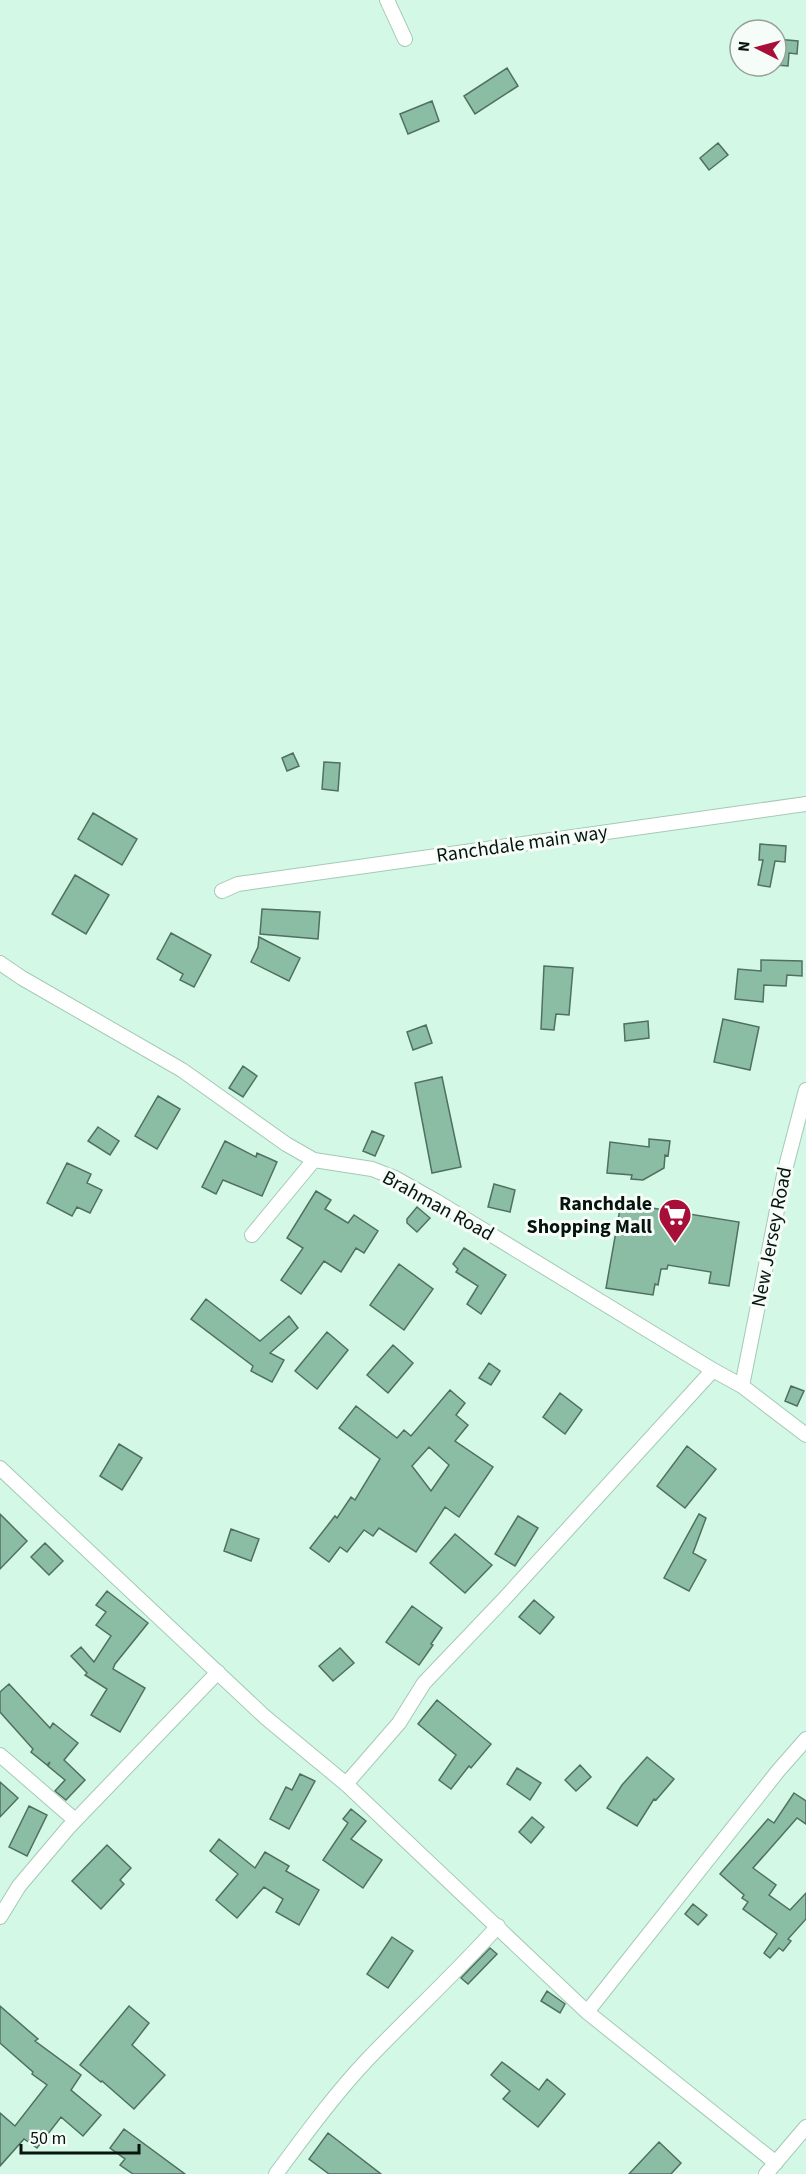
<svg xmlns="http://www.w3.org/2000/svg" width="806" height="2174" viewBox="0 0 806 2174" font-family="'Source Sans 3',sans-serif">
  <rect width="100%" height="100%" fill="#d3f8e6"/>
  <!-- building -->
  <path fill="#8bbda5" stroke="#507061" stroke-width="1.5" fill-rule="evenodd" d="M776,39L798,41L797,54L789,53L788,66L776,65Z
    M507,68L518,86L475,114L464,96Z
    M432,101L439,121L408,134L400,114Z
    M718,143L728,155L709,170L700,158Z
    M293,753L299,766L287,771L282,758Z
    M324,762L340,763L338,791L322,789Z
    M93,813L137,839L122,865L78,839Z
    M760,844L786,846L785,862L775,861L770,887L758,885L763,860H759Z
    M75,875L109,895L86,934L52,914Z
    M262,909L320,912L318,939L260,934Z
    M171,933L211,955L194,987L180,980L183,974L157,959Z
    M259,937L300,958L289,981L251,962L258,947Z
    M761,960L802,961V976L787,975L786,986L764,985L763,1002L735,999L738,969L761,971Z
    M544,966L573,968L569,1015L556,1014L554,1030L541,1029Z
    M723,1019L759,1027L750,1070L714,1062Z
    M648,1021L649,1038L625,1041L624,1024Z
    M426,1025L432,1043L413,1050L407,1032Z
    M243,1066L257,1076L243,1097L229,1088Z
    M442,1077L461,1167L432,1173L415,1083Z
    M158,1096L180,1109L157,1149L135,1136Z
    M98,1127L119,1141L110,1155L88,1141Z
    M372,1131L384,1136L375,1156L363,1151Z
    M649,1139L670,1141L668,1156L665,1155L664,1168L643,1180L631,1179L632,1175L607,1173L610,1142L649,1147Z
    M225,1141L256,1157L257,1153L277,1162L262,1196L223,1180L216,1194L202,1187Z
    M67,1163L91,1174L87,1183L102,1190L90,1213L77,1207L72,1216L47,1203Z
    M494,1184L515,1190L510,1212L488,1207Z
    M316,1191L331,1200L325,1209L348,1223L354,1215L378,1231L364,1253L356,1248L341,1272L324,1261L301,1294L281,1280L303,1248L287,1238Z
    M621,1203L739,1222L729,1286L709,1283L711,1272L668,1265L667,1269H661L658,1285L655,1284L653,1295L606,1288Z
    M417,1207L430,1218L417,1232L407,1223V1219Z
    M464,1248L506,1275L481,1314L467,1304L478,1286L456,1272L458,1269L453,1264Z
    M399,1264L433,1289L404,1330L370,1305Z
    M206,1299L260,1341L289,1316L298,1328L270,1353L284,1360L272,1382L251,1371L253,1366L191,1319Z
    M327,1332L348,1350L317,1389L295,1371Z
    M393,1345L413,1363L388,1393L367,1375Z
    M489,1363L500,1371L491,1385L479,1378Z
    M791,1386L804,1391L797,1406L785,1401Z
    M450,1390L465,1403L456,1415L468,1425L455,1441L493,1467L459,1517L445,1507L416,1552L379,1528L373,1536L364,1530L347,1552L340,1547L329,1562L310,1548L335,1516L337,1518L351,1497L355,1500L380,1459L339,1428L356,1406L397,1438L404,1430L411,1436ZM429,1447L449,1465L431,1491L412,1466Z
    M560,1393L582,1410L565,1434L543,1417Z
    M119,1444L142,1458L122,1490L100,1476Z
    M687,1446L716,1469L685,1508L657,1486Z
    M0,1514L27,1541L0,1569Z
    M699,1514L706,1518L693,1553L706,1560L689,1591L664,1578Z
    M518,1516L538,1528L515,1566L495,1554Z
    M231,1529L259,1539L251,1561L224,1551Z
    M455,1534L492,1565L465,1593L430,1563Z
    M45,1543L63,1561L49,1575L31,1557Z
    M107,1591L148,1623L115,1664L113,1669L145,1688L120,1732L91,1715L107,1689L85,1675L87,1673L71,1656L81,1647L94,1662L111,1636L96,1625L106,1612L96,1605Z
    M534,1600L554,1617L540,1634L519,1617Z
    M412,1606L442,1628L431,1644L433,1645L419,1665L386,1642Z
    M340,1648L354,1663L333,1681L319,1666Z
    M9,1684L50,1728L53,1723L78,1743L64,1760L85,1780L66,1800L55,1791L65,1780L48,1766L50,1762L47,1765L31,1752L33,1749L0,1712V1692Z
    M437,1700L491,1744L471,1768L469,1766L451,1789L439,1780L456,1755L418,1724Z
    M647,1757L674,1779L656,1800L654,1799L637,1826L607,1808L622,1785Z
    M580,1765L591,1777L576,1791L565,1780Z
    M517,1768L541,1783L530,1800L507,1784Z
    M300,1774L315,1781L289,1829L270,1819L286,1787L292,1790Z
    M0,1782L18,1798L0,1817Z
    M794,1793L806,1801V1824L797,1818L753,1868L776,1885L769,1895L790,1910L806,1893V1919L788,1939L791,1941L783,1951L779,1948L770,1958L764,1953L777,1934L743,1909L748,1902L742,1898L744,1895L720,1874L768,1819L774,1823Z
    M29,1806L47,1815L27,1856L9,1847Z
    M351,1809L366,1821L351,1839L382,1860L363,1888L323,1860L348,1823L343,1819Z
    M532,1817L544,1827L531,1843L519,1832Z
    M219,1839L255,1868L265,1852L289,1866L286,1871L319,1890L299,1925L276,1912L283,1899L264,1887L237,1918L216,1900L238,1874L210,1851Z
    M107,1845L131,1868L120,1880L124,1884L101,1909L72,1881Z
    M693,1904L707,1915L698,1925L685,1914Z
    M392,1937L413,1951L388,1988L367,1974Z
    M490,1948L497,1954L468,1984L461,1978Z
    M547,1991L565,2004L560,2013L541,2001Z
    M0,2006L38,2039L35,2041L81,2075L71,2090L101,2115L83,2136L61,2117L37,2148L24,2139L0,2166V2113L15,2126L47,2085L32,2074L33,2072L0,2043Z
    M129,2006L149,2023L132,2045L165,2075L134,2109L102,2081L101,2082L80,2065Z
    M502,2062L539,2090L547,2079L565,2094L538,2127L503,2099L510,2091L491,2075Z
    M124,2129L185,2174H133L120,2165L125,2159L110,2148Z
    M328,2133L381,2174H329L309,2159Z
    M659,2142L681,2163L671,2174H629Z"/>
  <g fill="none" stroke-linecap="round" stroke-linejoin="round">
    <defs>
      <path id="minor" d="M387,0L405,39
        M222,891L238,884L806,804
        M0,963L22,978L182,1070L286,1144L314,1160L372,1169L395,1178L436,1201L713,1370L742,1386L806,1435
        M252,1235L314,1160
        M742,1386L785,1170L806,1090
        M0,1468L265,1717L346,1784L587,2012L776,2163
        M0,1755L75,1820
        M346,1784L399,1723L424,1683L505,1598L713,1370
        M0,1917L19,1886L68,1828L218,1672
        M587,2012L778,1771L806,1739
        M276,2174C305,2135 334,2095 367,2060C410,2015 456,1973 498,1926
        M766,2174L806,2127"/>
    </defs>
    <!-- minor casing -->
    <use href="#minor" stroke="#a5c9b7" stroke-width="16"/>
    <!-- minor -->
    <use href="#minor" stroke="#fff" stroke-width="14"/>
  </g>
  <!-- icons -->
  <defs>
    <symbol id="supermarket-pin" viewBox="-11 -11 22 30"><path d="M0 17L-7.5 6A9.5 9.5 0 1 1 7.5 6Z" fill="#a70f39" stroke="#f6fdf9"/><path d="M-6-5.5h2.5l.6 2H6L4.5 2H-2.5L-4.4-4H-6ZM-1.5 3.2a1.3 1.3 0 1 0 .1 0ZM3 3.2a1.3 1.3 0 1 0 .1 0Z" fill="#fff"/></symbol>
  </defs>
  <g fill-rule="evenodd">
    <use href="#supermarket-pin" x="656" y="1196" width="38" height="52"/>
  </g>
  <g text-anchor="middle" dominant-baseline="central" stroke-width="6" stroke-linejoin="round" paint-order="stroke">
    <!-- street labels -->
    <g font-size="20" fill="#07140e" stroke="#f6fdf9">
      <text transform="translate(522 844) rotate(-8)">Ranchdale main way</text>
      <text transform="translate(438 1206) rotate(29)">Brahman Road</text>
      <text transform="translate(772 1237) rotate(-79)">New Jersey Road</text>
    </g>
    <!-- poi labels -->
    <g font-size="20" font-weight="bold" fill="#07140e" stroke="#f6fdf9" text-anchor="end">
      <text x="652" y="1204">Ranchdale<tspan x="652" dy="23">Shopping Mall</tspan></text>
    </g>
  </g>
  <!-- north arrow -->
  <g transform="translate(758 48) rotate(276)"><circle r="28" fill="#f6fdf9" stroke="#96a09b" stroke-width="1.5"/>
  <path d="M0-4.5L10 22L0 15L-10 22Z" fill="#a70f39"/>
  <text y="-9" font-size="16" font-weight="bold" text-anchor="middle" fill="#07140e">N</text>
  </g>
  <!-- scale -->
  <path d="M21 2144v9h118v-9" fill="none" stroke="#07140e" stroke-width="3"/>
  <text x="30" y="2144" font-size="18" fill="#07140e" stroke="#f6fdf9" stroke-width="4.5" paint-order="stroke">50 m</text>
</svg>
